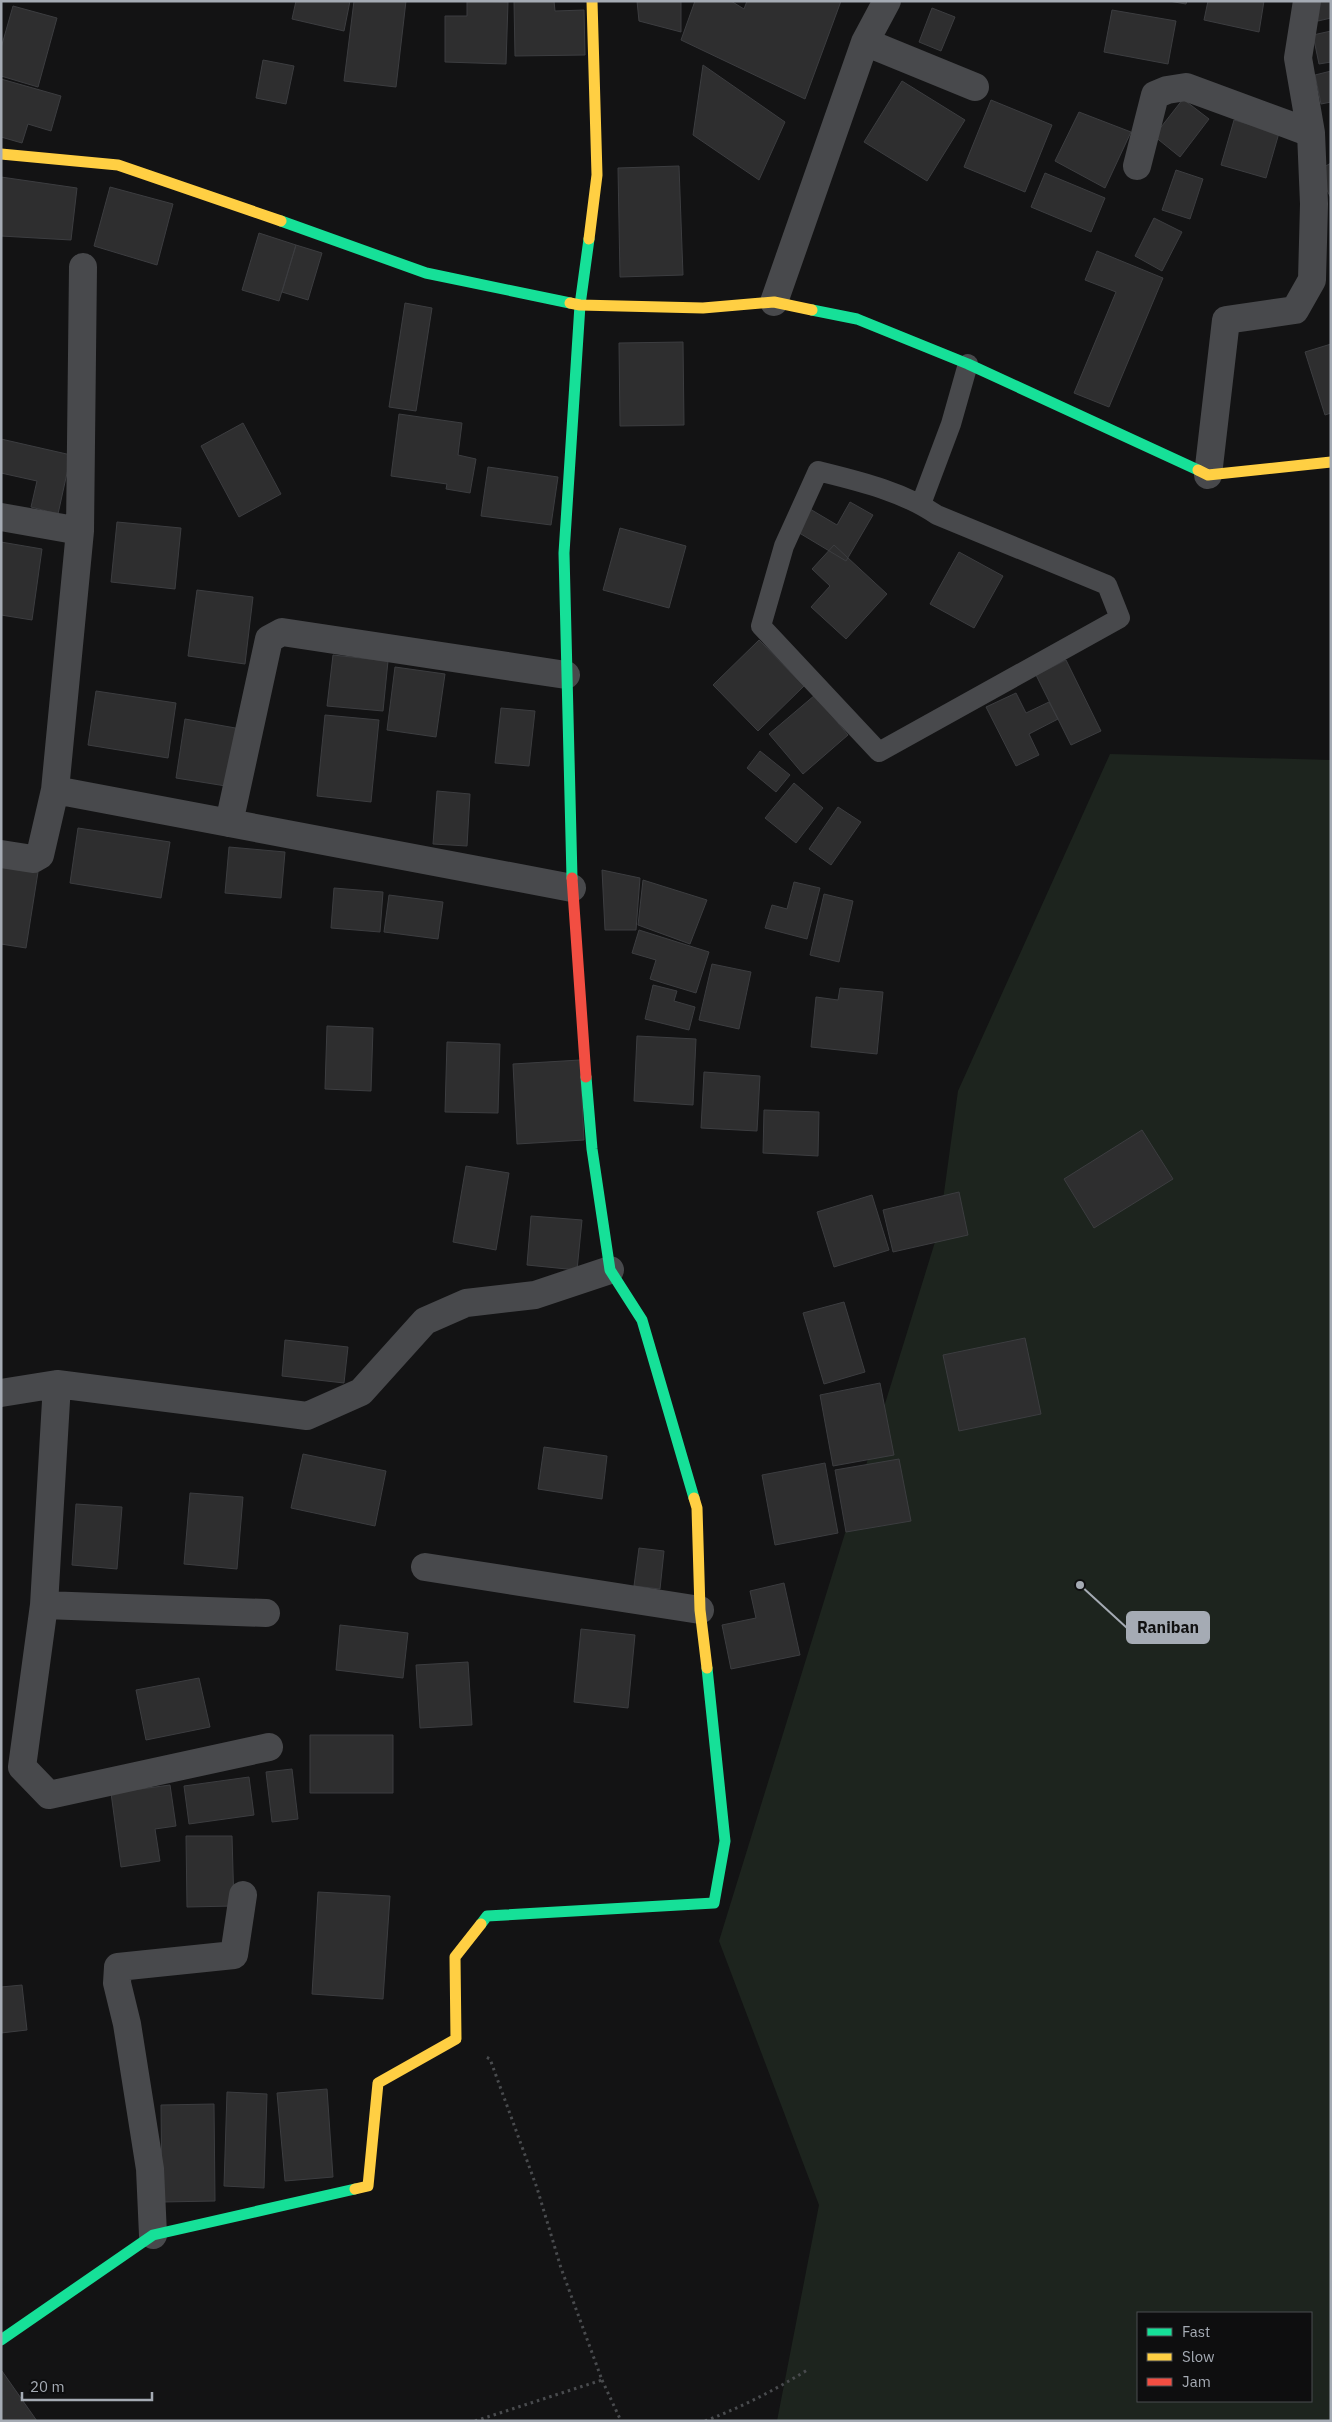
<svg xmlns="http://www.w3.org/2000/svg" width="1332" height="2422" viewBox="0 0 1332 2422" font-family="'IBM Plex Sans',sans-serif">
  <rect width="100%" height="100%" fill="#131314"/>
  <!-- green -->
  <path fill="#1d241e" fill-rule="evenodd" d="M1110,754L1331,760V2421H777L819,2205L719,1941L939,1229L958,1091ZM1138,2313H1311V2401H1138Z"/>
  <!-- building -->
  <path fill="#2e2e2f" stroke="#3c3d40" d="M296,1H350L344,31L292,19Z
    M354,1H406L396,87L344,81Z
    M467,1L508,2L506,64L445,62V16H467Z
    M514,1H554L555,11L584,10L585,55L515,56Z
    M637,1H681V32L639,21Z
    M695,1H731L744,9L747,1H841L805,99L681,40Z
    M1169,1H1187L1186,4Z
    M1208,1H1264L1259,32L1204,20Z
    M1313,1H1331V18L1318,21Z
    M13,6L57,18L38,87L1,76V48Z
    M932,8L955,17L941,51L919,42Z
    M1112,10L1176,21L1168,64L1104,52Z
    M1331,31V62L1319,64L1313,35Z
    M263,60L294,66L286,104L256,98Z
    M703,65L785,122L759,180L693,135Z
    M1331,71V102L1321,104L1315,75Z
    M1,79L61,96L51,131L28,124L22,143L1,137Z
    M902,81L965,120L927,181L864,142Z
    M1183,99L1209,119L1180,157L1154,136Z
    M991,100L1052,125L1025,192L964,167Z
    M1079,112L1131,132L1105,188L1055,161Z
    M1234,120L1279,133L1266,178L1221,165Z
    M1331,163V198L1317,171Z
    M679,166L683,275L620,277L618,168Z
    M1176,170L1203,179L1190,219L1162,210Z
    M1045,173L1105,198L1091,232L1031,207Z
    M1,177L77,188L71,240L1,236Z
    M110,187L173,204L157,265L94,246Z
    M1154,218L1182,232L1162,271L1135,256Z
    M259,233L296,245L279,301L242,290Z
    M296,245L322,253L308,300L282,292Z
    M1097,251L1163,278L1109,407L1074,393L1116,292L1085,280Z
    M405,303L432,308L416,411L389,407Z
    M683,342L684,425L620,426L619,343Z
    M1331,344V413L1325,415L1305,352Z
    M399,414L462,423L458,455L476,459L470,493L446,489L447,484L391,476Z
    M243,423L281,494L239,517L201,446Z
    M1,439L71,455L58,514L31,507L37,481L1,473Z
    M488,467L558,477L551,525L481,516Z
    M850,502L873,515L846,561L796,531L810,509L837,525Z
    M117,522L181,528L175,589L111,582Z
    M620,528L686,546L669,608L603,590Z
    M1,542L42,549L32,620L1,615Z
    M834,545L887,594L846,639L811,607L830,586L812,569Z
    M959,552L1003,576L974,628L930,604Z
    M197,590L253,597L245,664L188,656Z
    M759,640L804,686L758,731L713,685Z
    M333,655L388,661L383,711L327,706Z
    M1066,660L1101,731L1071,745L1036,675Z
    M395,667L445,674L436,737L387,730Z
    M96,691L176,703L168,758L88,745Z
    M1016,693L1026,713L1049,702L1058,719L1029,734L1039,755L1016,766L986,707Z
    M815,695L848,735L803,774L769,734Z
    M501,708L535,711L529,766L495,763Z
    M325,715L379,720L371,802L317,796Z
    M185,719L241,729L232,787L176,778Z
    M760,751L790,775L776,792L747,768Z
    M794,783L823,808L796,843L765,818Z
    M437,791L470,794L467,846L433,844Z
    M838,807L861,822L831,865L809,849Z
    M78,828L170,842L161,898L70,883Z
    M229,847L285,852L281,898L225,893Z
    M1,866L38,872L26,948L1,944Z
    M602,870L640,878L636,930H605Z
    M643,880L707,900L690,944L638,925Z
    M794,882L820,888L807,939L765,928L772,905L787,909Z
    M334,888L383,892L380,932L331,928Z
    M824,894L853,901L839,962L810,955Z
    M389,895L443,902L438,939L384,932Z
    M639,930L709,952L696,993L650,979L656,960L632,953Z
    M712,964L751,972L739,1029L699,1020Z
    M653,985L677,991L674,1001L695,1007L689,1030L645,1019Z
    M840,988L883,992L877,1054L811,1047L816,997L838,1000Z
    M327,1026L373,1028L371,1091L325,1089Z
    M637,1036L696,1039L693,1105L634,1101Z
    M447,1042L500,1044L498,1113L445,1112Z
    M580,1060L584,1140L517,1144L513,1064Z
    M704,1072L760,1076L757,1131L701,1128Z
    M764,1110L819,1112L818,1156L763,1153Z
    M1142,1130L1173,1179L1094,1228L1064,1179Z
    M466,1166L509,1173L496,1250L453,1242Z
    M959,1192L968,1235L893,1252L883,1210Z
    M872,1195L889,1250L834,1267L817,1212Z
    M531,1216L582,1220L577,1270L527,1265Z
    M844,1302L865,1372L824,1384L803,1313Z
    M1025,1338L1041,1414L959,1431L943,1355Z
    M285,1340L348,1347L344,1383L282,1376Z
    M880,1383L894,1455L833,1466L820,1395Z
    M544,1447L607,1456L602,1499L538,1489Z
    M303,1454L386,1471L375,1526L291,1508Z
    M899,1459L911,1521L846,1532L835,1470Z
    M825,1463L838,1533L775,1545L762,1475Z
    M190,1493L243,1497L237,1569L184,1564Z
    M76,1504L122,1507L117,1569L72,1565Z
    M639,1548L664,1551L660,1589L634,1586Z
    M784,1583L800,1655L731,1669L722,1625L756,1618L750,1591Z
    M340,1625L408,1633L403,1678L336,1670Z
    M581,1629L635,1635L628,1708L574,1702Z
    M468,1662L472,1725L420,1728L416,1665Z
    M199,1678L210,1727L146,1740L136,1690Z
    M310,1735H393V1793H310Z
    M292,1769L298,1819L272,1822L266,1772Z
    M249,1777L254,1815L189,1824L184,1786Z
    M170,1785L176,1826L155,1829L160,1861L121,1867L111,1793Z
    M186,1836H232L234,1906L187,1907Z
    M318,1892L390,1896L383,1999L312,1994Z
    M22,1985L27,2030L1,2033V1987Z
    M327,2089L333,2177L285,2181L277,2093Z
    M227,2092L267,2094L264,2188L224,2186Z
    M214,2104L215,2201L162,2202L161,2105Z
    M1,2371H2L37,2421H1Z"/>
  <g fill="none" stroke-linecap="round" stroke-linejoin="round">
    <!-- path -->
    <path stroke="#494b4e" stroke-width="3" stroke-dasharray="2.5 4" stroke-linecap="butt" d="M602,2380L621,2421
      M475,2421L602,2380L561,2268L537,2188L490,2059L486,2057
      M705,2421C742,2407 775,2390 809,2369"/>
    <!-- lane -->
    <path stroke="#48494c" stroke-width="20" d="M818,471C858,481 902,491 937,515L1107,585L1120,618L879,752L761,626L784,546Z
      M921,504L951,424L968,364"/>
    <!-- street -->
    <path stroke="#48494c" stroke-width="28" d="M865,42L975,87
      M1137,166L1155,95L1167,90L1186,87L1311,133
      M774,302L865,42L887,1
      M1208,475L1226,320L1295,310L1312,280L1314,204L1311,133L1298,58L1307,1
      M1,517L80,531
      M55,790L572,888
      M229,823L269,639L282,632L566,675
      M1,854L33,859L40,855L55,790L80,531L83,267
      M57,1384L44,1605L266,1613
      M1,1393L57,1384L307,1416L361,1392L425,1321L466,1303L535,1295L610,1270
      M425,1567L700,1610
      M44,1605L22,1767L49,1795L269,1747
      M153,2235L150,2169L127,2024L117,1983L118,1967L234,1955L243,1895"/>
    <!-- fast -->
    <path stroke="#16e098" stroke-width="11" d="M281,221L426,273L570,303
      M812,310L857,319L968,364L1198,470
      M572,878L564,553L580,305L589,239
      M586,1077L592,1149L610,1270L642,1320L694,1498
      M481,1924L487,1916L714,1903L725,1841L707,1668
      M1,2340L153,2235L355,2189"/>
    <!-- slow -->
    <path stroke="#ffcf43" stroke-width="11" d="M1,154L118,165L281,221
      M589,239L597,175L592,1
      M570,303L580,305L703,308L774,302L812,310
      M1198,470L1208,475L1331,462
      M694,1498L697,1508L700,1610L707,1668
      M355,2189L368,2186L378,2083L456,2039L455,1957L481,1924"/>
    <!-- jam -->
    <path stroke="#f24e42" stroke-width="11" d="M572,878L586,1077"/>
  </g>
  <!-- callouts -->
  <path fill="none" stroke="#a5abb4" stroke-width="2" d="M1080 1585L1127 1628"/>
  <circle fill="#a5abb4" stroke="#0e0e0f" stroke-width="2" cx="1080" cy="1585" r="5"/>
  <rect fill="#a5abb4" stroke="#a5abb4" stroke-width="2" x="1127" y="1612" width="82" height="31" rx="5"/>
  <g font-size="16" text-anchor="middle" font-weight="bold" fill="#111">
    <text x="1168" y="1633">Raniban</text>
  </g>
  <!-- border -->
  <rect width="1332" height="2422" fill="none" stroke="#a5abb4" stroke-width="5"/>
  <!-- legend -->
  <rect x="1137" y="2312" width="175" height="90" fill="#0e0e0f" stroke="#4a4d51"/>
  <rect x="1147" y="2328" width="25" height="8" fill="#16e098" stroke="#4a4d51"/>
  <text x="1182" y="2337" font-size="15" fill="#a5abb4">Fast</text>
  <rect x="1147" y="2353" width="25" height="8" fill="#ffcf43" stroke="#4a4d51"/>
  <text x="1182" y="2362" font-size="15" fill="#a5abb4">Slow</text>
  <rect x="1147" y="2378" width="25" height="8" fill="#f24e42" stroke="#4a4d51"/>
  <text x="1182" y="2387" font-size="15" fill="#a5abb4">Jam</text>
  <!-- scale -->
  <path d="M22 2392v8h130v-8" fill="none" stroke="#a5abb4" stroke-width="2.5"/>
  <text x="30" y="2392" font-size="15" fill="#a5abb4" stroke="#0e0e0f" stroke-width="4" paint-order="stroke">20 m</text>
</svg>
